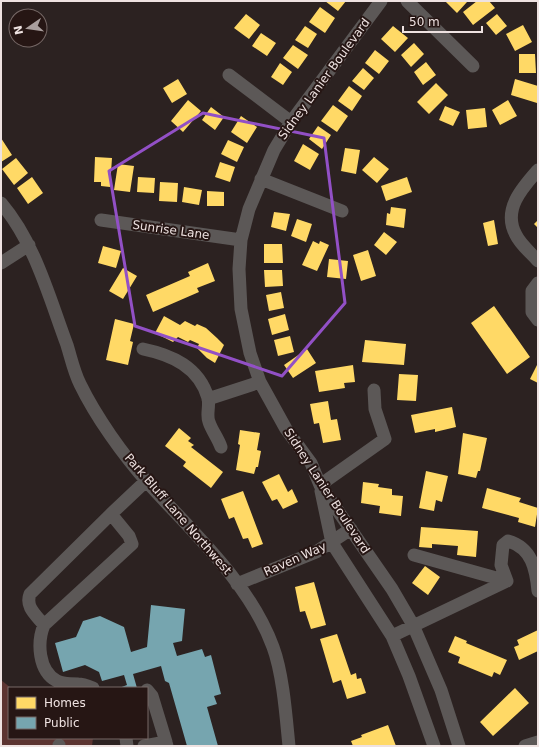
<svg xmlns="http://www.w3.org/2000/svg" width="539" height="747" viewBox="0 0 539 747" font-family="'DejaVu Sans',sans-serif">
  <rect width="100%" height="100%" fill="#2c2221"/>
  <!-- green -->
  <path fill="#5c3431" d="M1,680L11,688H9V738H93L92,746H1Z"/>
  <!-- homes -->
  <path fill="#ffd966" d="M325,1H346L338,11Z
    M445,1H466L467,2L457,13Z
    M477,1H489L495,8L473,25L463,12Z
    M320,7L335,18L325,33L309,22Z
    M246,14L260,25L249,39L234,28Z
    M497,14L507,26L496,35L486,23Z
    M523,25L532,42L515,51L506,34Z
    M305,26L317,34L308,48L295,40Z
    M393,26L408,38L395,52L381,39Z
    M261,33L276,43L267,56L252,46Z
    M414,43L424,54L411,67L401,55Z
    M293,45L308,55L298,69L283,58Z
    M375,50L389,61L379,74L365,63Z
    M519,54H535L536,73H519Z
    M426,62L436,75L423,85L414,72Z
    M280,63L292,72L283,85L271,77Z
    M363,68L374,78L364,90L352,81Z
    M178,79L187,94L172,103L163,88Z
    M515,79L538,86L537,103L511,95Z
    M436,83L448,95L429,114L417,102Z
    M349,86L362,96L352,111L338,101Z
    M188,100L201,111L183,132L171,121Z
    M508,100L517,116L500,125L492,110Z
    M333,105L348,116L337,132L321,121Z
    M445,106L460,112L453,126L439,120Z
    M211,107L224,117L215,130L202,120Z
    M485,108L487,127L468,129L466,110Z
    M241,116L257,127L247,143L231,132Z
    M318,126L331,135L322,149L309,139Z
    M1,138L12,155L1,162Z
    M228,140L244,147L237,162L221,154Z
    M303,144L319,154L310,170L294,161Z
    M345,148L360,150L356,174L341,171Z
    M95,157L112,158L110,187L101,186V182H94Z
    M374,157L389,169L377,183L362,170Z
    M16,158L28,173L14,185L2,169Z
    M220,162L235,167L230,182L215,177Z
    M118,164L134,166L130,192L114,190Z
    M32,177L43,193L28,204L17,188Z
    M138,177L155,178L154,193L137,192Z
    M407,177L412,192L386,201L381,186Z
    M160,182L178,183L177,202L159,201Z
    M184,187L202,190L199,205L182,202Z
    M207,191L224,192V206H207Z
    M391,207L406,209L404,228L386,225L387,213L390,214Z
    M274,212L290,214L286,231L271,227Z
    M297,219L312,224L306,242L291,236Z
    M494,220L498,244L488,246L483,223Z
    M538,220V228L534,224Z
    M384,232L397,242L386,255L374,245Z
    M313,241L319,244L320,241L329,245L317,271L302,265Z
    M264,244H282L283,263H264Z
    M103,246L121,251L116,268L98,263Z
    M368,250L376,276L361,281L353,255Z
    M329,259L348,261L346,279L327,277Z
    M208,263L215,281L197,288L199,292L153,312L146,295L190,276L188,272Z
    M123,268L137,276L123,299L109,291Z
    M264,270H282L283,286L265,287Z
    M281,292L284,308L269,311L266,295Z
    M494,306L530,357L507,374L471,323Z
    M285,314L289,330L272,335L268,319Z
    M164,316L180,325L185,321L195,326L197,324L206,328L217,338L224,345L215,363L207,358L197,348L199,344L190,340L188,342L178,337L173,342L155,333Z
    M115,319L134,324L130,341L133,342L128,365L106,360Z
    M290,336L294,352L278,356L274,340Z
    M365,340L406,344L404,365L362,362Z
    M307,349L316,363L293,378L284,365Z
    M538,363V383L530,379Z
    M353,365L355,382L344,383L345,388L319,392L315,371Z
    M399,374L418,375L416,401L397,400Z
    M328,401L331,420L337,419L341,440L323,443L319,423L314,424L310,404Z
    M452,407L456,427L435,432V429L415,433L411,415Z
    M179,428L191,438L188,441L194,445L191,447L223,472L211,488L183,466L186,462L165,446Z
    M240,430L260,433L257,450L261,451L258,467H256L254,474L236,470L240,445L238,444Z
    M463,433L487,438L480,471H478L476,478L458,474Z
    M426,471L448,476L442,502L436,500L434,511L419,508Z
    M279,474L288,492L292,489L298,502L283,509L277,499L272,501L262,482Z
    M363,482L379,484L378,487L392,489V495L403,496L401,516L379,513L380,506L361,503Z
    M487,488L521,498L519,502L538,508L535,527L518,522L519,518L482,508Z
    M243,491L263,544L252,548L248,538L243,539L234,517L229,519L221,499Z
    M421,527L478,531L476,557L457,555L458,546L432,544V548L419,547Z
    M425,566L440,577L428,595L412,583Z
    M314,582L326,625L311,629L305,611L300,612L295,587Z
    M538,630V651L519,660L514,647L519,645L517,640Z
    M337,634L351,675L356,673L357,679L361,678L366,693L347,699L341,680L333,683L320,639Z
    M455,636L467,641L466,643L507,660L500,675L494,672L492,677L458,663L460,657L448,652Z
    M515,688L529,703L493,736L480,722Z
    M388,725L396,746H353L351,741L362,737L361,735Z"/>
  <!-- public -->
  <path fill="#76a5af" d="M151,605L185,609L182,641L173,643L177,656L202,649L205,657L211,655L221,694L214,696L217,704L207,707L218,746H187L169,683L165,681L161,666L133,674L137,688H119L127,685L124,675L102,681L99,672L85,665L63,672L55,643L76,637L83,621L100,616L124,627L131,652L147,647Z"/>
  <g fill="none" stroke-linecap="round" stroke-linejoin="round">
    <!-- minor -->
    <path stroke="#5c5857" stroke-width="13" d="M381,1L291,122L274,150L249,209L241,240L239,269L241,309L250,353L260,382L286,429L311,463L320,485L392,589L413,625L441,690L459,746
      M407,1L473,66
      M229,75L291,122
      M538,170C522,188 502,210 516,235C520,244 531,253 538,261
      M261,179L342,211
      M1,203C35,243 49,297 67,345C71,358 74,372 80,384C96,417 123,455 148,483C193,533 249,582 273,647C283,674 286,716 289,746
      M101,220L241,240
      M1,263L29,245
      M538,283L532,291V312L538,320
      M143,349C172,355 199,367 208,398C210,406 206,415 209,422C212,431 218,438 221,447
      M208,399L260,382
      M320,485L385,439L375,409L374,390
      M321,491L332,543L392,636L409,676L434,746
      M414,555L507,581
      M507,581L501,565L503,545L508,541C532,548 536,569 538,591
      M237,584L316,552L351,529
      M44,625C36,615 25,607 30,594L111,514
      M392,636L507,581
      M93,688C88,686 82,684 78,684C70,683 64,685 57,681C38,671 37,642 44,625L132,544L129,536L111,514L146,481
      M147,690L152,696L166,742
      M126,738L127,746
      M59,746V745
      M144,746L166,742L167,746
      M525,746L538,742"/>
  </g>
  <!-- marked area -->
  <path fill="none" stroke="#9250c6" stroke-width="3" stroke-linejoin="round" d="M203,113L324,138L345,303L282,376L135,326L109,171Z"/>
  <g text-anchor="middle" dominant-baseline="central" stroke-width="4" stroke-linejoin="round" paint-order="stroke">
    <!-- street labels -->
    <g font-size="12" fill="#eee2e1" stroke="#261614">
      <text transform="translate(324 79) rotate(-54)">Sidney Lanier Boulevard</text>
      <text transform="translate(171 230) rotate(8)">Sunrise Lane</text>
      <text transform="translate(327 491) rotate(57)">Sidney Lanier Boulevard</text>
      <text transform="translate(178 514) rotate(49)">Park Bluff Lane Northwest</text>
      <text transform="translate(295 559) rotate(-24)">Raven Way</text>
    </g>
  </g>
  <!-- border -->
  <rect width="539" height="747" fill="none" stroke="#eee2e1" stroke-width="4"/>
  <!-- legend -->
  <rect x="8" y="687" width="140" height="52" fill="#261614" stroke="#766866"/>
  <rect x="16" y="697" width="20" height="12" fill="#ffd966" stroke="#766866"/>
  <text x="44" y="707" font-size="12" fill="#eee2e1">Homes</text>
  <rect x="16" y="717" width="20" height="12" fill="#76a5af" stroke="#766866"/>
  <text x="44" y="727" font-size="12" fill="#eee2e1">Public</text>
  <!-- north arrow -->
  <g transform="translate(28 28) rotate(257)"><circle r="19" fill="#261614" stroke="#766866"/>
  <path d="M0-3L7 15L0 10L-7 15Z" fill="#aa9f9e"/>
  <text y="-6" font-size="11" font-weight="bold" text-anchor="middle" fill="#eee2e1">N</text>
  </g>
  <!-- scale -->
  <path d="M403 26v6h79v-6" fill="none" stroke="#eee2e1" stroke-width="2"/>
  <text x="409" y="26" font-size="12" fill="#eee2e1" stroke="#261614" stroke-width="3" paint-order="stroke">50 m</text>
</svg>
